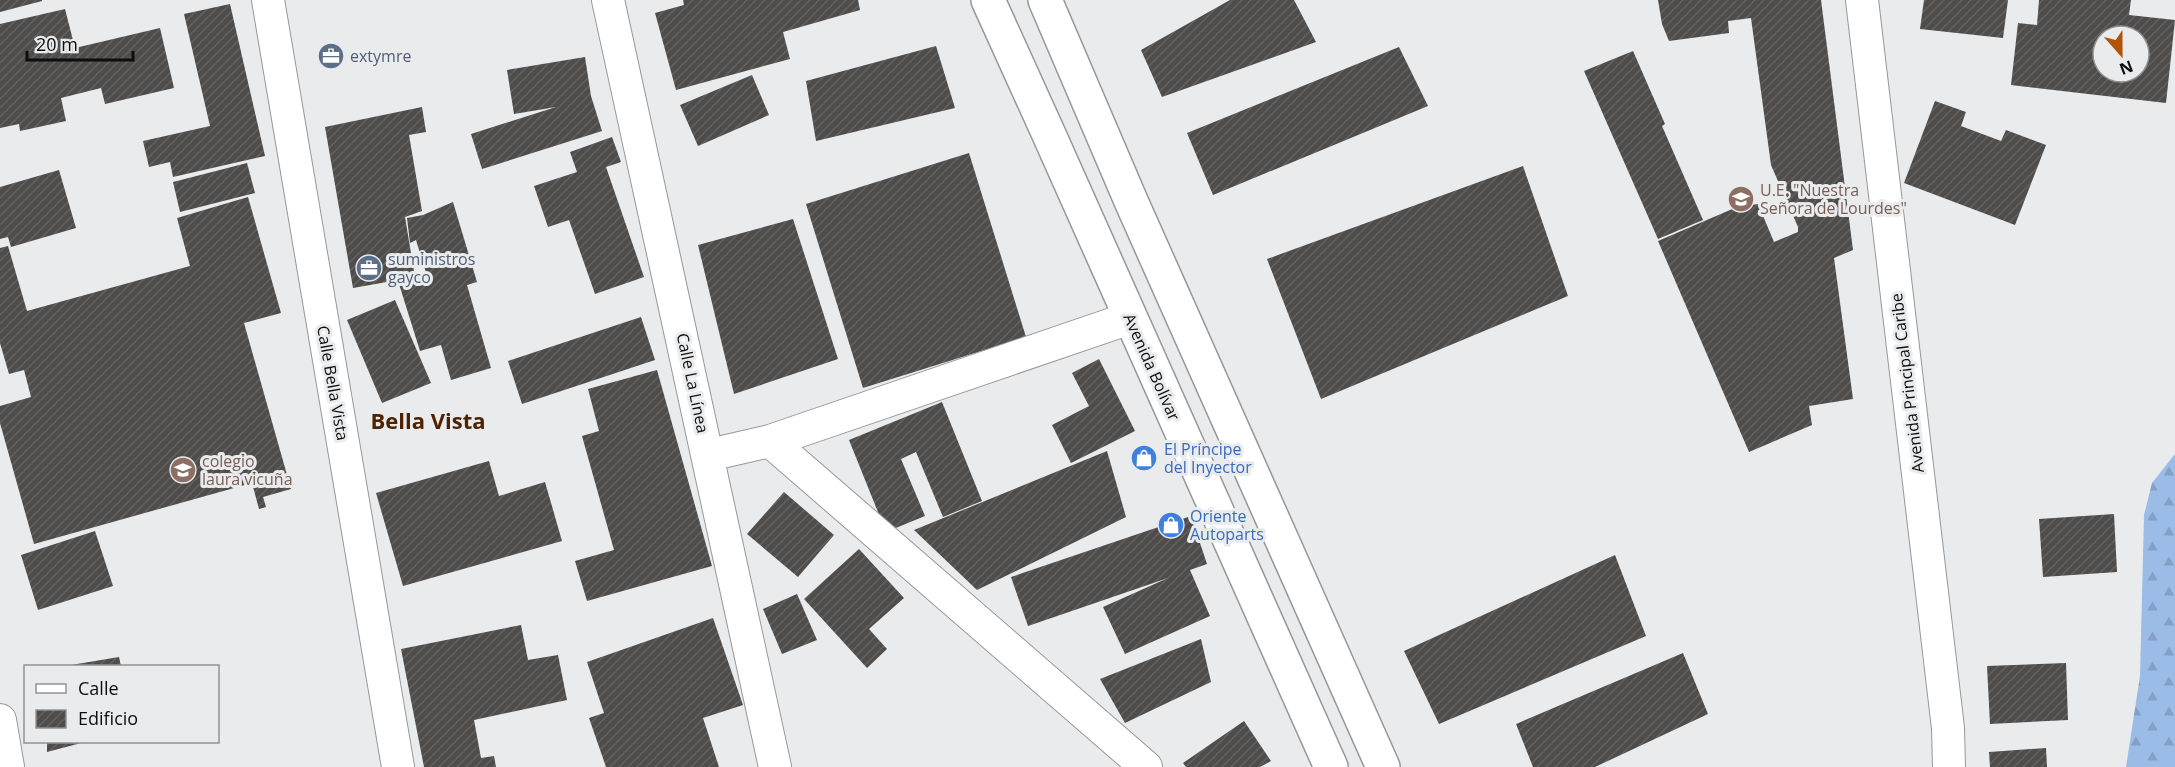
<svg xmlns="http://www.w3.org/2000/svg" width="2175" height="767" viewBox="0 0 2175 767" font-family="'Open Sans',sans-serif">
  <defs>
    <pattern id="forest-firs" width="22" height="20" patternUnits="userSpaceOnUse" patternTransform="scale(1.5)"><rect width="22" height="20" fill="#9abce7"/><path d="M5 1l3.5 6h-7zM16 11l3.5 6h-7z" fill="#84a0c5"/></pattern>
    <pattern id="building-hatch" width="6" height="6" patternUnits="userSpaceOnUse" patternTransform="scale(1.5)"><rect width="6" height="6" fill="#4e4d4b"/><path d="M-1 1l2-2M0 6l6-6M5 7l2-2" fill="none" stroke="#636261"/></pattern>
  </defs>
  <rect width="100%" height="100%" fill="#eaebed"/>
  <!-- forest -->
  <path fill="url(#forest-firs)" d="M2175,454V767H2126L2140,676L2144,515L2152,483Z"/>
  <!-- building -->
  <path fill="url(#building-hatch)" fill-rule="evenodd" d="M0,0H42V1L0,12Z
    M683,0H858L860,10L783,32L790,59L676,90L655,13L684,5Z
    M1230,0H1294L1316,42L1162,97L1141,50Z
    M1658,0H1821L1853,250L1834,258L1853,399L1809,406L1812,425L1749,452L1658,241L1737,207L1758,204L1774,242L1798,232V227L1771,165L1751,18L1728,21L1729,33L1669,41L1662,24Z
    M1924,0H2008L2003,38L1920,29Z
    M2039,0H2131L2129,15L2175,20L2166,103L2011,85L2018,23L2037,25ZM2103,36H2139V72H2103Z
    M230,4L265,156L173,177L170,162L149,167L143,141L210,126L184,14Z
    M65,9L75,48L160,28L174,88L105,104L101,88L61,98L66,121L20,131L19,124L0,128V24Z
    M936,46L955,108L816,141L806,81Z
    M1399,47L1428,106L1213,195L1187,133Z
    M1633,51L1665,124L1662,126L1703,220L1658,239L1584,71Z
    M585,57L591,96L602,131L482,169L471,134L556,107L514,114L507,70Z
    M752,75L769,115L698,146L680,105Z
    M1935,101L1966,112L1961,126L2001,141L2006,130L2046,145L2015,225L1904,183Z
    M422,107L426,132L409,135L422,211L405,217L415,277L353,288L325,127Z
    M612,137L621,162L606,167L644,277L595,294L569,220L548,227L534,186L577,172L570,152Z
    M969,153L1026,337L863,388L806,204Z
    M247,163L255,193L180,212L173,182Z
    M1523,166L1568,296L1321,399L1267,259Z
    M59,170L76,228L11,247L8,237L0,239V187Z
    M248,197L281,313L244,323L291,489L263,497L266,507L259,509L252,483L34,544L0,423V406L31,397L24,370L9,374L0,343V248L8,246L27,311L190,266L177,218Z
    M453,202L477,282L467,285L491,368L451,380L441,345L420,351L399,284L427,276L416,240L410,243L407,218L423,215Z
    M793,219L838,359L734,394L698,245Z
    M395,300L431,383L382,403L347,320Z
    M641,317L655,360L522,404L508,361Z
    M1099,359L1135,431L1071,463L1052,425L1089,406L1072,373Z
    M657,370L712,566L587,601L575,561L614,550L582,436L599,431L588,389Z
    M942,402L982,501L943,517L916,452L901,459L925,516L886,532L849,440Z
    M1107,451L1126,517L977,590L914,530Z
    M489,461L499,496L545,482L562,541L403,586L376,493Z
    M784,492L834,535L798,577L747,534Z
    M2114,514L2117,572L2043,577L2039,519Z
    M1191,516L1207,564L1190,570L1210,616L1125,654L1103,607L1168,578L1028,626L1011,577Z
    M95,531L113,586L38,610L21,555Z
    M859,549L904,598L869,629L887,649L867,668L804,599Z
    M1615,555L1646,636L1439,724L1404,651Z
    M797,594L817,640L782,654L763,609Z
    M713,618L743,705L703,718L719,767H606L589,718L604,713L587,662Z
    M521,625L528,660L558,655L567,700L474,720L481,758L494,756L496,767H424L401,649Z
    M1201,639L1211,682L1125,723L1100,679Z
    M1683,653L1708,714L1595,767H1533L1516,724Z
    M119,657L121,666H71V665Z
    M2066,663L2068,720L1990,724L1987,666Z
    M1244,721L1271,761L1260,767H1186L1183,763Z
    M47,742H85L47,752Z
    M2046,748L2047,767H1990L1989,752Z"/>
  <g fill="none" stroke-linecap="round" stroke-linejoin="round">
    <defs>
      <path id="street" d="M268,0L398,767
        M608,0L775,767
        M1862,0L1948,728L1949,767
        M770,441L1146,767
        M709,455L770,441L1130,318
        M0,720L8,767"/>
      <path id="secondary" d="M988,0C1104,255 1218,511 1331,767
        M1045,0L1131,201L1383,767"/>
    </defs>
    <!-- street casing -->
    <use href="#street" stroke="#969799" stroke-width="34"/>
    <!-- secondary casing -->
    <use href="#secondary" stroke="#969799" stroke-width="36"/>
    <!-- street -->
    <use href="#street" stroke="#fff" stroke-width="32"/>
    <!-- secondary -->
    <use href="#secondary" stroke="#fff" stroke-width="33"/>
  </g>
  <!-- icons -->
  <defs>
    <symbol id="office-disc" viewBox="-11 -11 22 22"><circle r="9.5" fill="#5c6f8a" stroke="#eaebed"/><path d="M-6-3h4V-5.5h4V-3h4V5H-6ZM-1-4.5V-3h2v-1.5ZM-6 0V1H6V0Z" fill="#fff"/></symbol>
    <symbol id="school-disc" viewBox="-11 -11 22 22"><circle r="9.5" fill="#8d6e63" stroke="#eaebed"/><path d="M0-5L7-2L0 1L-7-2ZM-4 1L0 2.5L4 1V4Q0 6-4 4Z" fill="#fff"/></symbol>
    <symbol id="shop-disc" viewBox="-11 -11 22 22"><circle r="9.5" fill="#3f7fe0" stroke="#eaebed"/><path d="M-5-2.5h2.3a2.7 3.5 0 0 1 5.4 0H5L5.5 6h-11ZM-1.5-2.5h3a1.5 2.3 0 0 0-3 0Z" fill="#fff"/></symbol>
  </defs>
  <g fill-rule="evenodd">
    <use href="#office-disc" x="316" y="41" width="30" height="30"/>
    <use href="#school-disc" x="1726" y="184" width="30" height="30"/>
    <use href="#office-disc" x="354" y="253" width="30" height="30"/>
    <use href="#shop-disc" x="1129" y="443" width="30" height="30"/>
    <use href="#school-disc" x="168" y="455" width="30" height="30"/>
    <use href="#shop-disc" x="1156" y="510" width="30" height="30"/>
  </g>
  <g text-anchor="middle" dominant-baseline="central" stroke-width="6" stroke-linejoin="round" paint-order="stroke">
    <!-- service labels -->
    <g font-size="16" fill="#4e5e75" stroke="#eaebed" text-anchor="start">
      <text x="350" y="56">extymre</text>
      <text x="388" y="259">suministros<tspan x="388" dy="18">gayco</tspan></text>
    </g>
    <!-- education labels -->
    <g font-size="16" fill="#785e54" stroke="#eaebed" text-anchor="start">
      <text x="1760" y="190">U.E. "Nuestra<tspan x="1760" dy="18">Señora de Lourdes"</tspan></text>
      <text x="202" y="461">colegio<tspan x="202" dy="18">laura vicuña</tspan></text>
    </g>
    <!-- street labels -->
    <g font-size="16" fill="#0d0d0e" stroke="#eaebed">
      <text transform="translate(1152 367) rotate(66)">Avenida Bolívar</text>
      <text transform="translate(333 383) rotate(80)">Calle Bella Vista</text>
      <text transform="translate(693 383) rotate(78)">Calle La Línea</text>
      <text transform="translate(1907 383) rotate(-97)">Avenida Principal Caribe</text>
    </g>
    <!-- shop labels -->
    <g font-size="16" fill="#366cbe" stroke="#eaebed" text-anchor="start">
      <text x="1164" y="449">El Príncipe<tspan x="1164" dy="18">del Inyector</tspan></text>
      <text x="1190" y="516">Oriente<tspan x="1190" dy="18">Autoparts</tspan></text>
    </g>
    <!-- district labels -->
    <g font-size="22" font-weight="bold" fill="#4f2202" stroke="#eaebed">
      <text x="428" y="420">Bella Vista</text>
    </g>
  </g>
  <!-- legend -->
  <rect x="24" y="665" width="195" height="78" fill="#eaebed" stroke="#929294" stroke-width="1.5"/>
  <rect x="36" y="684" width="30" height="9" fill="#ffffff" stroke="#929294" stroke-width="1.5"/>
  <text x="78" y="695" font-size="18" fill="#0d0d0e">Calle</text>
  <rect x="36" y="710" width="30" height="18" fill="url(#building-hatch)" stroke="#929294" stroke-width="1.5"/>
  <text x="78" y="725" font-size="18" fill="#0d0d0e">Edificio</text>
  <!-- north arrow -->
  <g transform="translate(2121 54) rotate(159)"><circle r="28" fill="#eaebed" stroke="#929294" stroke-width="1.5"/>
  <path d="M0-4.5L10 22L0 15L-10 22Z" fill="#b25306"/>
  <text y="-9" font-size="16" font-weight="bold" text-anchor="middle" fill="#0d0d0e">N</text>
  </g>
  <!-- scale -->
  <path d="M27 51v9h106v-9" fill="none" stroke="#0d0d0e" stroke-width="3"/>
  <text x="36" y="51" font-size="18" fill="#0d0d0e" stroke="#eaebed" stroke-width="4.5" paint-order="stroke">20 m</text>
</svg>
